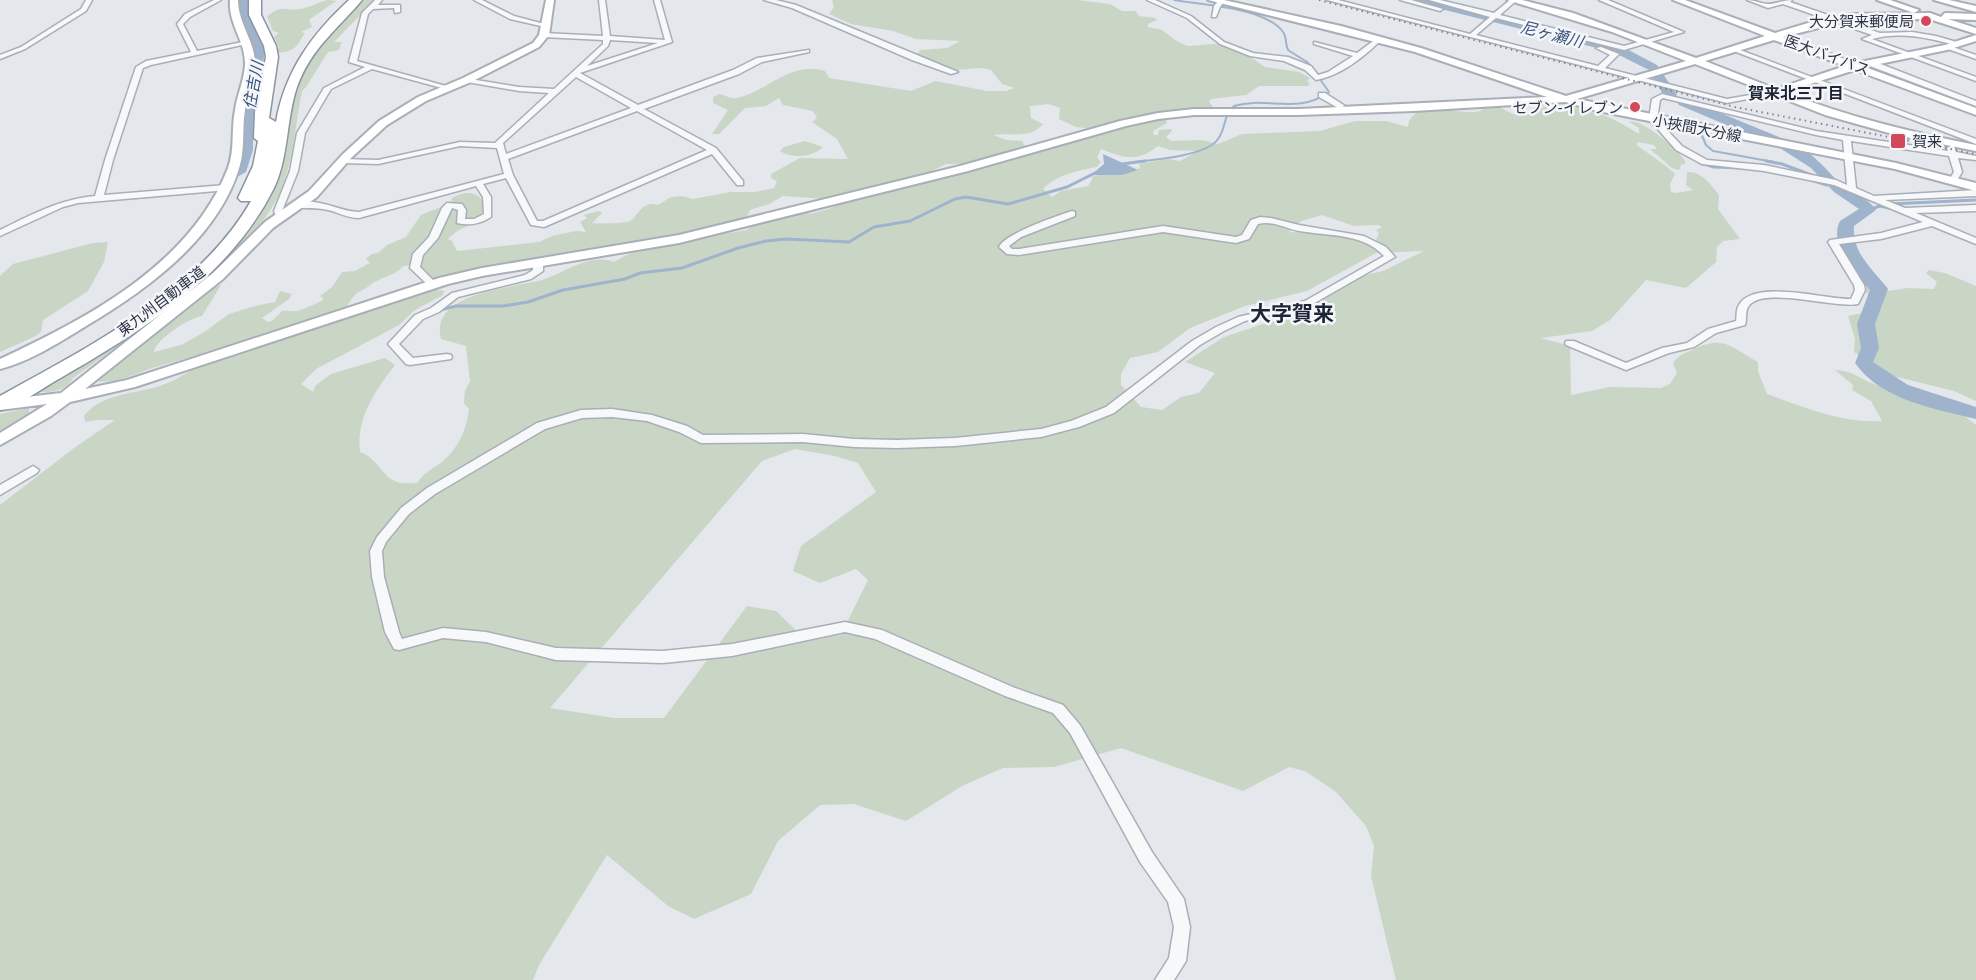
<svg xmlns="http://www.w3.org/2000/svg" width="1976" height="980" viewBox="0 0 1976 980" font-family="'PT Sans','Noto Sans JP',sans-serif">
  <rect width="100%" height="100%" fill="#e4e7ec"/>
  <!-- green -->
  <path fill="#c9d6c5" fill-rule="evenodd" d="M328,0L336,1L309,20L312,27L301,32L305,33C295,49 295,51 276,53L279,47L274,37L279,33L273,31L267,16C285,3 284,12 300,9C308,8 319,2 328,0Z
    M361,0H375L334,42H342L339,50L328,52L306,87L302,91C296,121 294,153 284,182C272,219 225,271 191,290L251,226L270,198L278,178L285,150L291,100L311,51Z
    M834,0H1077L1110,4L1122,11H1135L1139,16L1155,18L1157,20L1148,24V27L1162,30L1178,42L1188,46L1215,44L1230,47L1244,53L1265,67L1299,72L1310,78L1307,81L1310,84L1308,86H1259L1246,95L1211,99L1209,102L1213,107L1146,115L1094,129L1076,127L1059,119L1060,108L1049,104L1030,106L1031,118L1043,124C1029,140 1012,132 993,135L1007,140L1022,141L1025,146L1023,151L986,164L992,165L1156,117L1166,120L1167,123L1153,131L1154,135H1158L1159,130L1171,129L1172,131L1166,137L1171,141L1202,140L1218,144L1242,134L1320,131L1355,121H1386L1408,127C1412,98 1454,114 1475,112C1482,112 1485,106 1492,105C1500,106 1504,110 1511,113C1524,120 1537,110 1548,105C1587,106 1607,114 1639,134V128L1629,122C1640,117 1682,152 1686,163L1681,165L1679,170L1672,168L1650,149H1657L1654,145L1637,142V145C1649,155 1663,162 1675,174L1670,184L1671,192L1677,193L1693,190L1686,185L1687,172C1702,171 1711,185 1719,195L1718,209L1740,239L1723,241L1717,247L1716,262L1686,288L1646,280L1610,320L1592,331L1541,338L1570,346L1571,395L1610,387L1661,388L1670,384L1677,373L1673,363C1677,356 1685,353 1692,350C1724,334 1730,347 1758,362V371L1767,394C1803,407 1843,424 1882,421L1871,401L1852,390L1853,385L1835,370C1851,370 1860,379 1874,384C1909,398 1947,399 1976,425V980H1396L1371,876L1374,846L1366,826L1336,792L1305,771L1289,767L1243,791L1121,748L1054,767L1003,768L962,786L906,821L854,804L820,805L778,841L751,894L694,919L668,906L607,855L539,965L533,980H0V505L74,448L115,420H97L85,422L84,416C100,395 129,394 153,388C170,383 185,375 199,365C257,346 316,328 374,309C394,302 422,285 444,291L443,295L415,310L399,325L316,369L301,384L313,392L315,386L331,374L385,358L395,365C375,391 356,418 360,452C378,458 381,476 397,482C402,484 411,483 417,483C424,473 432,469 442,462C458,449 467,429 469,409L464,403L465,391L470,381L466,346L441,339C428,291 518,288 545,279C567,271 590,253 614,262C648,240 707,237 747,230L755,223L762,220L771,221L803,211L810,214L829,209L846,201L861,200L868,195L878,194L929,179L937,180L966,167L960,164H946L920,177L846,193L840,197L825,199L783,196L769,204L750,210L748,215L742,219L643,243L506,264L437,277L432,278L422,271L420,264L403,266C394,277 380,277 370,285C366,289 359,291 355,295C348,303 348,307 339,312C279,330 219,349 159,366C139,371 118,385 97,381L98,376L204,290L221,285L202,316C189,318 156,339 154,352L181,345L203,333L229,314L255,306L275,302L280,291L292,294L289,299L262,318L268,322L272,321L282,311C287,310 292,312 297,311C301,310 321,302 324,299L320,296L332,287L342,272L355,271L370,263L366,259L372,254L378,253L387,245L406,237L421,215L451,203L452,198C472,186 491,196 481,220L457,231L448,239L452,241L457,251L539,242L552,236L576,231L586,232L580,222L587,218L584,215L599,211L602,213L592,223C597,224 622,223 627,222C638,220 640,199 658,205L671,197L682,196L693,199L731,192H755L774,188L777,181L771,178V174L800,158L848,159L837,139L812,122L817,118L813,111L783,105L779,98L766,106L745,108L719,134H712L728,110L713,103V97L719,94C725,95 731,99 737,98C767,92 791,60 825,71L829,78L911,91L936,81L987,91H1006L1015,88L1002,84L991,70L982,68L955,70L916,56L920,50L947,48L960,41L916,39L893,31L851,24L829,14L834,7L832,1ZM1158,146L1170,150L1198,151L1180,161L1168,159L1139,164L1140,168L1133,171L1092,176V180L1088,186L1061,191L1052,197L1043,189C1058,174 1077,171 1097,167L1101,162L1097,158L1101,149C1125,158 1136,163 1158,146ZM1322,215L1354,226L1378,225L1382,227L1376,230L1379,233L1376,240L1365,242L1336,234L1289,232L1301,221ZM1424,251L1383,271L1362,276L1325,296L1302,317L1269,322L1224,337L1185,362L1215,373L1199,393L1181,397L1162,410L1141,407L1121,385V374L1130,358L1158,352L1190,328L1245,306L1307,291L1376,253ZM795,449L835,456L858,463L876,492L801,546L793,571L820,583L856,569L868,580L841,635L806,640L776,611L747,606L664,718H614L550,708L762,461Z
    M805,141L823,147C814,156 793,160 780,151L784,147Z
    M108,242L104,262L88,291L43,320L41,332L36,336L0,352V276L13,264L93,243Z
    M1929,270L1945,273L1976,286V401L1954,391L1893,376L1854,352L1855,339L1848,316L1877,310L1860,281L1861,276L1889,291L1907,288L1934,289L1937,282L1926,273Z
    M131,333L132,336L73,378C67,390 51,394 38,391Z
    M29,408V414L0,432V414Z"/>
  <!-- water -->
  <path fill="#9fb4cc" d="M1103,154L1138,170L1122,175H1091L1104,164Z"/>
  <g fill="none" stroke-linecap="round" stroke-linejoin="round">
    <!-- stream-far1 -->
    <path stroke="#9fb4cc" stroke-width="2" d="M1174,0C1202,5 1265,7 1283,32C1287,37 1285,44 1288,50L1307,62L1313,69
      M1232,7L1303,24
      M1458,67L1547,98
      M1601,104L1628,110
      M1686,117L1696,125
      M1647,120L1659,130
      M1700,131L1706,145L1713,151L1774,162
      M1134,162C1153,160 1207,156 1218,139C1226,129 1223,115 1234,106C1266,96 1299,115 1329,92L1317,75"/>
    <!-- stream -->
    <path stroke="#9fb4cc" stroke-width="3" d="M1766,161L1782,164L1814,176
      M1700,163L1714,167L1742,168
      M1122,164L1145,161
      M1811,180L1827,185
      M1826,183L1839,189
      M1889,204L1976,200
      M1868,210L1880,206L1889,208
      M440,310L456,306H503L528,302L563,290L625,279L640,273L682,268L738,248L766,241L786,239L849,242L874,227L910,221L955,199L966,197L1008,204L1067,187L1095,173"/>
    <!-- river -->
    <path fill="#9fb4cc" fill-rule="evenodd" d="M236,0H248L249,14L265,51L253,124V150L246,172L239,176L232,172L239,150V124L253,51L237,14Z
      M1411,0H1431L1621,46L1657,65L1677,95L1675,98H1665L1649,70L1613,52L1413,2Z
      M1684,98L1779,137L1781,140L1779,143H1769L1679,105L1677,102Z
      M1788,143C1813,149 1826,172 1845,187C1857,195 1868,198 1876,210L1854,226C1852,254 1873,269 1888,289L1875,324L1879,348L1873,362L1908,385L1976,407V419C1936,409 1880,400 1855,363L1861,348L1857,324L1870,290C1856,274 1828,244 1840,221L1859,209L1834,192L1811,168L1783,150L1781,147Z"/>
    <defs>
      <path id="street" d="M86,0H92L86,11L25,49L0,59V55L21,47L81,9Z
        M214,0H221L190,17L183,24L197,51L248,41L251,43L151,65L143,68L113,160L104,195L225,185L229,188L228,190L78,203L63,207L0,236V230C31,215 60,199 95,196L105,160L136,67L146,61L191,52L177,24L185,14Z
        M375,0H382L378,5H400V12L395,13L394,8L373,9L368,14L357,61L453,88L449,90L372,69L331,89L305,133L298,171L282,211L284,217L280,220L277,219L274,211L290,171L297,133L324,88L365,67L349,62L362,13Z
        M474,0H482L514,16L548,25L545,27L510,19Z
        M599,0H605L610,36L665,40L654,0H660L672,42L580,73L638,105L733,70L757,58L809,50V52L762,62L739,74L644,109L716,148L743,181V185H737L712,154L544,227L531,225L506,178L483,184L491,197V217C480,224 469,226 457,223L458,210L452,208L438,238L423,255L420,267L437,284L432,287L429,286L410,268L413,254L429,237L442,208L447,203L462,204L466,210L465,219H474L484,214L483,197L476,186L359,218C345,218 335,210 322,209C312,207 301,210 294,205C311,194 340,212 359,212L504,174L497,148L460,146L378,164L342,163L338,161L342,159L378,160L460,142L495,143L549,93L519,91L467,82L463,80L464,78L519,87L554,89L603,44V40L543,37L540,35L543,33L603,36ZM610,40L658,43L587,66L608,46ZM576,77L631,108L506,154L503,143ZM637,111L707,150L543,221H537L513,175L508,159Z
        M764,0H776L796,5L958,72L951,74L912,60L792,8Z
        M1147,0H1155L1191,16L1224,42L1253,53L1288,57L1311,66L1318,75L1328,72L1353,56L1314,44V42L1357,53L1376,39L1381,40C1364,57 1340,76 1316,80L1305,70L1284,61L1250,56L1220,44L1187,18Z
        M1219,0L1225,1L1220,7L1216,17H1212L1214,6Z
        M1327,0H1338L1470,34L1490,17L1429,0H1440L1494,13L1510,0H1517L1500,15L1624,46L1674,32L1599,0H1608L1684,32L1624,50L1496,18L1476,35L1598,66L1610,55L1596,48L1601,47L1619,54L1605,68L1727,99L1773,91L1777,93L1727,103Z
        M1400,0H1411L1443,9L1440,11Z
        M1747,0C1754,0 1760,3 1767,4C1775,4 1784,0 1792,0L1790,2L1880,33L1912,32L1936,36L1960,43V45L1958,46C1930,38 1901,31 1872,39L1976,77V81L1862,39L1872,35L1783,4L1768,8Z
        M1947,45L1976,55V59L1945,48L1944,47Z
        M1731,48H1735L1976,139V144L1731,50Z
        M1867,61H1873L1976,101V106L1867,65Z
        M1319,93H1325L1345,106L1338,108L1319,97Z
        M1662,94L1816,131L1948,151L1947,148L1951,146H1954L1956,152L1976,156V160L1958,158L1962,172L1956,182L1953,183L1949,180L1954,172L1949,156L1851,141L1856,188L1874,196L1976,190V196L1885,200L1905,208L1976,205V211L1916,213L1976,238V244L1932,226L1881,239L1839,244L1864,285L1865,290L1858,304C1835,309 1761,285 1748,307C1745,312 1747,320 1745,325L1716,333L1694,347L1669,353L1626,370L1566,345L1565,343L1566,341H1574L1626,363L1662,348L1687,343L1708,329L1736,321C1737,317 1736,311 1738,307C1751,277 1826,300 1851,299L1855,290L1854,285L1828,242L1830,240L1881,233L1923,222L1834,185L1764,171L1702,164L1676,150L1649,119L1652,99ZM1663,98L1816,135L1843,140L1847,185L1836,180L1764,165L1707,160L1682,146L1657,119L1660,100Z
        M1072,211L1075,212V216L1021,237L1009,246L1012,249H1019L1163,226L1236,237L1242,235L1251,220L1260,217L1271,218L1299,225L1364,236L1386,247L1395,257L1311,305L1245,321L1224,331L1200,345L1114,413L1079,427L1041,437L955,446L897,448L854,447L803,442L701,443L679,432L647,421L612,417L582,418L545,429L435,494L409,514L386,542L382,551L384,577L399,632L402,639L443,628L486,632L556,648L663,651L732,644L845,622L882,630L1015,688L1063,705L1080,725L1152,852L1184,899L1190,927L1186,961L1174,980H1155L1169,958L1174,927L1168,902L1140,862L1070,733L1053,713L1005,696L875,639L845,632L732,656L663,663L556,660L486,642L443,638L399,650L394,649L385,632L372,577L370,551L377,537L401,508L427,488L537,423L581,410L612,409L652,415L687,426L703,435L803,434L854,439L897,440L955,438L1041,429L1071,421L1106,407L1192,341L1216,327L1238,317L1305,301L1384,256C1363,233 1328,236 1299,231C1285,228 1272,220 1258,224L1249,239L1236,243L1163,232L1019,255L1007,254L999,247C1004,234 1057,216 1072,211Z
        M538,260L543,263V271L531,279L458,297L439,312L423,319L399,344L413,358L447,354L451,355L452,357L451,359L410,365L406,364L388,344L415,315L431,308L452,293L525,275L533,270V263Z
        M33,466L39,470L37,473L0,495V485Z"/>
      <path id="secondary" d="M230,0H238C238,24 256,42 255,66C254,81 247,95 245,110C242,128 245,147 240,165C219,238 148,289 86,326C60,342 29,362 0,369V359C88,318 191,264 228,168C235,150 231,129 235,110C237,95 244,81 245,65C246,42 228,24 230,0Z
        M546,0H554L549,35L539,47L471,82L426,101L387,125L351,158L317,197L273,228L223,279L85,389L127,380L439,278L482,268L679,235L960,166L1120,121L1158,113L1194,109H1299L1547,97L1415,52L1208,0H1224L1341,26L1421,48L1566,96L1686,61L1612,32L1507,0H1522L1573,13L1696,58L1765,36L1673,0H1685L1775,33L1808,23L1850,14L1930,13L1941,17L1945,13L1976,14V20L1948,19L1976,28V34L1929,19L1850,20L1783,37L1855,63L1945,45L1976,35V41L1947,50L1865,67L1976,108V115L1855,70L1785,92C1848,117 1910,132 1976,145V151L1896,135L1825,115L1695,64L1577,99L1896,163L1976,183V191L1895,169L1598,111L1565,102L1414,111L1299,115H1194L1158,119L1126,126L968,171L679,243L482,276L448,284L135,387L70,402L51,416L0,445V433L47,404L0,410V400L61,393L213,273L265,222L309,191L343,154L379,121L418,97L463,78L533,43L539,35ZM1774,40L1845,66L1776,89L1705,61Z
        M1877,0H1890L1919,10L1914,13Z
        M1934,0H1949L1976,6V12Z"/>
      <path id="highway" d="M249,0H261V15L276,46L278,57L269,118L276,122C285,71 312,34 349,0H362C337,30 311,48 297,87C286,119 289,156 274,188C231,275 145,329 64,376C44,387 22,404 0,410V396C88,347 199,292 251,201H241L238,198L253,166L258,141L254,138L255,112L266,57L264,46L249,15Z"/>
    </defs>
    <!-- street casing -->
    <use href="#street" stroke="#a9aeb7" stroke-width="3"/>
    <!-- secondary casing -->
    <use href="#secondary" stroke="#a9aeb7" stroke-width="4"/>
    <!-- highway casing -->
    <use href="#highway" stroke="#8b94a3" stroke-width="3"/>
    <!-- street -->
    <use href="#street" fill="#f7f8fa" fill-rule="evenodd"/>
    <!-- secondary -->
    <use href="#secondary" fill="#fff" fill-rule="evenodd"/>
    <!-- highway -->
    <use href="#highway" fill="#fff" fill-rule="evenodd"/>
    <!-- rail -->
    <path stroke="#7d8696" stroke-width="2" stroke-dasharray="1.5 4" stroke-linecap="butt" d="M1319,0L1735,107L1976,154"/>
  </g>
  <!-- markers -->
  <g fill="#d1495b" stroke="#f4f6f9" stroke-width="2">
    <circle cx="1926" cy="21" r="6"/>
    <circle cx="1635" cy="107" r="6"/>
    <rect x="1890" y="133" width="16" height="16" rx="3"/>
  </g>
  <g text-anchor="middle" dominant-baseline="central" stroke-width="5" stroke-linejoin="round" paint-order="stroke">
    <!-- far-poi labels -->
    <g font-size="15" fill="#2b3445" stroke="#f4f6f9" text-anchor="end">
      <text x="1914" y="21">大分賀来郵便局</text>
      <text x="1623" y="107">セブン-イレブン</text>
      <text x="1912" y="141" text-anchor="start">賀来</text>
    </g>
    <!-- far-street labels -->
    <g font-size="15" fill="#2b3445" stroke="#f4f6f9">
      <text transform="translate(1827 55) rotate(20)">医大バイパス</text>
      <text transform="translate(1697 128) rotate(11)">小挾間大分線</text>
      <text transform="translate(161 301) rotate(-37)">東九州自動車道</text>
    </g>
    <!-- far-water labels -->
    <g font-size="16" font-style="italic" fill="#34527a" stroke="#f4f6f9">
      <text transform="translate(1552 34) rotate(14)">尼ヶ瀬川</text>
      <text transform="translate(253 85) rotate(-80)">住吉川</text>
    </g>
    <!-- far-neighbourhood labels -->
    <g font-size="16" font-weight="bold" fill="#1d2536" stroke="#f4f6f9">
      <text x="1796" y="93">賀来北三丁目</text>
    </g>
    <!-- quarter labels -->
    <g font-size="21" font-weight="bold" fill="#1d2536" stroke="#f4f6f9">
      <text x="1292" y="313">大字賀来</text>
    </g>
  </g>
</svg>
